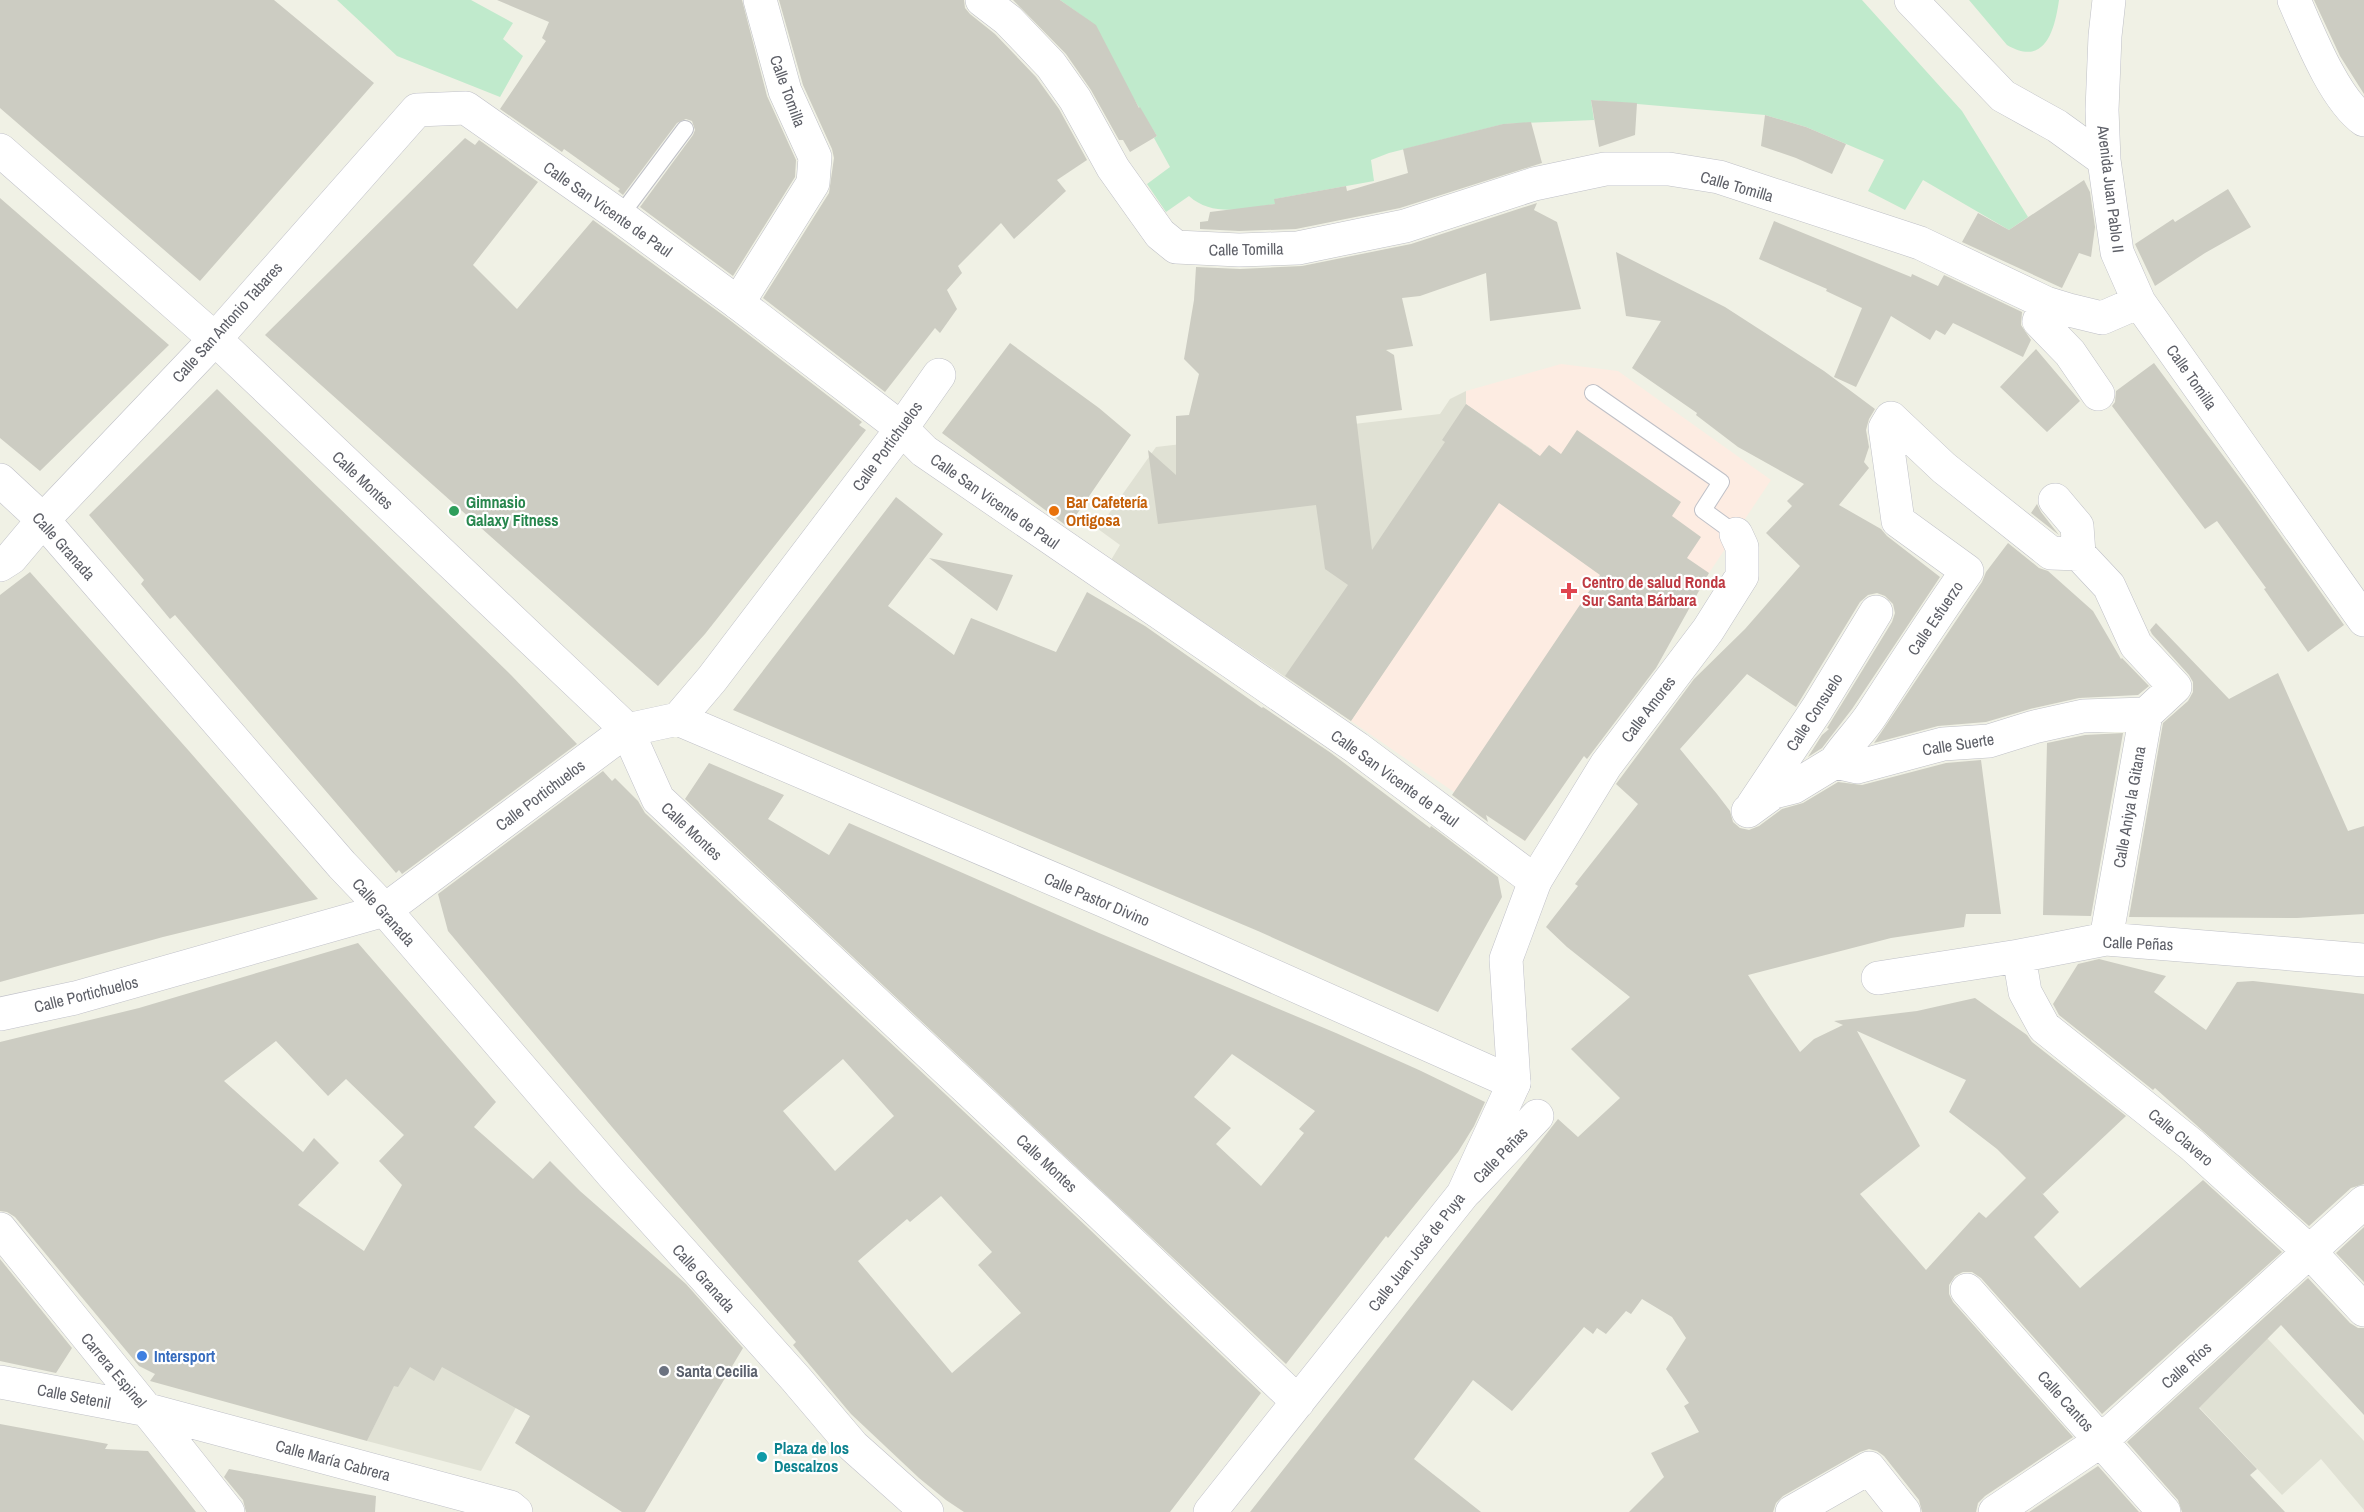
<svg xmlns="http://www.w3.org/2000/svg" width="2364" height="1512" viewBox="0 0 2364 1512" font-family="'Archivo Narrow',sans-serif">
  <rect width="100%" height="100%" fill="#f0f1e5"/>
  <!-- education -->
  <path fill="#e0e1d4" d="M1466,391V404L1533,450L1351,721L1111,560L1120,545L1098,529L1156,447L1440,414L1450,399Z
    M330,1311L562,1324L481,1471L367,1441L393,1386Z
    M2267,1338L2364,1441V1510L2321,1459L2282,1495L2199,1407Z"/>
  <!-- medical -->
  <path fill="#fdece2" d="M1561,364L1618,371L1771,480L1709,573L1688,611L1684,609L1525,841L1351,721L1533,450L1466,404V391Z"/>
  <!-- green -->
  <path fill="#c0eacc" d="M337,0H471L513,23L503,39L523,56L500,97L397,56Z
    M1060,0H1862L1962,111L2028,217L2009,230L1923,180L1905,210L1868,191L1884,160L1806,127L1765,115L1591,100L1594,120L1504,124L1389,153L1371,160L1374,181L1275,199V204C1246,208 1213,218 1189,196L1166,212L1147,184L1170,167L1154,138L1157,136L1081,15Z
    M1969,0H2059C2055,28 2046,68 2007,45Z"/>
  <!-- building -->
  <path fill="#ccccc2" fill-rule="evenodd" d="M0,0H274L374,83L200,281L0,108Z
    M497,0H742L767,96L796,160L795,177L733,276L640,207L693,135L695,130L692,121L686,119L677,123L623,195L618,191L620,189L564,149L562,152L500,109L546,41L542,38L549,22Z
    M779,0H964L965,8L970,14L995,34L1036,77L1059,109L1087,160L1057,180L1066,191L1014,239L1001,223L958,266L962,273L947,290L957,309L940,333L935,328L885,392L763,298L829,193L834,158L832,149L803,85Z
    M1013,0H1060L1096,25L1139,108L1140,107L1157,136L1130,152L1123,140H1119L1091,90L1066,54Z
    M2314,0H2364V94L2340,56Z
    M1591,100L1637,103L1635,135L1599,147Z
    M1765,115L1806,127L1846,144L1832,174L1796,158L1761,146Z
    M1531,122L1542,163L1400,208L1296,229L1239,231L1200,229V222L1208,221L1210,212L1275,204L1274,199L1346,186L1347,191L1408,173L1403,149L1503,124Z
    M465,138L475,145L479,140L538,182L473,265L517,309L593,220L727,318L862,422L859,425L866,430L705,634L658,686L265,335Z
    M2084,180L2090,192L2095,227L2091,257L2079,253L2062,288L1962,242L1978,213L2009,230Z
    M2228,189L2251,227L2205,253L2155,286L2135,244L2173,219L2175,222Z
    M0,198L169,345L40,471L0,438Z
    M1537,203L1534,210L1557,222L1581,309L1490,321L1486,273L1420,296L1402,298L1413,346L1386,350L1394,355L1402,410L1356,416L1372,550L1445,442L1442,440L1466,404L1540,456L1549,445L1561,454L1577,430L1681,502L1672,516L1701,537L1687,558L1709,573L1656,668L1587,759L1584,756L1525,841L1486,815L1488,822L1452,795L1600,575L1499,503L1351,721L1285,676L1348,585L1325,569L1316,505L1158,524L1148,450L1176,475V416L1189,415L1199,374L1184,359L1194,300L1196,267L1240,269L1302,266L1411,244Z
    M1774,221L1911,277L1912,274L1938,286L1944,275L2022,312L2021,325L2031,340L2023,357L1953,323L1945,335L1936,330L1930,340L1891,316L1856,387L1834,377L1862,308L1826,291L1827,289L1759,259Z
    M1616,252L1725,307L1824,371L1875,409L1869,419L1866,430L1869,447L1864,462L1869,468L1839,505L1881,529L1887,536L1940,577L1852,709L1822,748L1808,757L1822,735L1829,729L1827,728L1892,622L1895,613L1893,604L1885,596L1877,593L1868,595L1860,602L1796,707L1747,674L1680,749L1717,794L1730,811L1733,822L1740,828L1749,830L1759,826L1782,809L1803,803L1838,782L1862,785L1946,763L1981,760L2001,914H1966L1964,927L1891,938L1748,975L1771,1010L1800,1052L1814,1039L1843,1025L1834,1021L1917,1011L1975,998L2027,1035L2032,1042L2126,1116L2043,1194L2040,1191L2059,1212L2034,1237L2080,1288L2203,1180L2282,1252L2102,1414L1981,1278L1972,1272H1963L1955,1276L1949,1285V1294L1953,1302L2073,1437L1985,1496L1978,1503L1976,1512H1922L1919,1500L1884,1456L1877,1451L1869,1449L1860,1452L1783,1496L1776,1503L1773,1512H1629L1664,1477L1651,1453L1699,1432L1684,1406L1689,1403L1666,1369L1686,1338L1672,1317L1642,1299L1631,1314L1626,1311L1606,1334L1597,1328L1593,1334L1584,1327L1512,1411L1473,1380L1414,1459L1481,1512H1250L1558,1119L1578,1137L1620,1098L1571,1049L1630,997L1567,947L1546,927L1578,886L1575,884L1638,804L1616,784L1622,776L1694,679L1745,629L1800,566L1766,533L1792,506L1787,501L1804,484L1738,447L1696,415L1697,413L1632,368L1661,321L1626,316ZM1857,1031L1966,1080L1949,1112L1997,1149L2026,1178L1986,1218L1979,1212L1926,1270L1860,1194L1920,1146Z
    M1010,343L1099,408L1131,435L1068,527L942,433Z
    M2036,349L2080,401L2047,432L2000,387Z
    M2154,363L2248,489L2344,625L2308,652L2264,589L2266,588L2217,521L2205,529L2112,406L2115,402L2116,391Z
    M217,389L511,675L577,744L402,874L399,870L396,873L175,615L170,619L141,584L144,580L89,515Z
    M896,497L943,534L888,606L954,655L971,618L1056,652L1087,592L1145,626L1262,708L1263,707L1331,753L1430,828L1431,826L1498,877L1502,897L1438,1012L1258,931L733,710Z
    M2037,504L2041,512L2059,535L2031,513Z
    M2008,543L2039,568L2048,571L2093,611L2121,659L2122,658L2149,686L2138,695L2079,698L2030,709L1986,722L1938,726L1874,743L1982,582L1986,572Z
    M929,558L1013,575L997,611Z
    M30,572L189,751L318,899L163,937L0,982V595Z
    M2156,623L2229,699L2278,673L2348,831L2364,826V914L2297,918L2129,917L2163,723L2188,701L2193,692V682L2189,675L2152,634L2150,630Z
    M2123,733L2091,916L2043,915L2047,743L2085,735Z
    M709,763L784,795L768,819L829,855L849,823L1099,933L1336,1033L1419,1070L1485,1102L1474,1126L1458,1152L1388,1238L1386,1236L1286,1364L685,799ZM1232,1054L1315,1111L1299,1129L1304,1133L1261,1186L1216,1144L1231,1128L1194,1097Z
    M603,771L612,781L615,778L638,801L645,813L1086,1226L1261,1393L1170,1512H964L946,1500L919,1478L851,1414L793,1345L796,1342L612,1127L448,931L438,894ZM843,1059L894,1116L835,1171L783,1111ZM941,1196L992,1252L978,1265L1021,1313L952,1373L858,1261L907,1219L910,1222Z
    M358,943L496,1102L474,1127L533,1179L550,1161L580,1191L686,1284L743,1348L645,1512H622L515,1443L530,1416L442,1367L434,1381L410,1367L398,1387L394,1386L367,1441L150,1381L155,1374L139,1366L15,1217L7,1212L0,1211V1042L139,1008ZM276,1041L328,1096L346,1079L404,1135L379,1161L402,1185L364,1251L298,1205L339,1163L314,1138L303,1152L224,1081Z
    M2099,959L2166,976L2154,992L2206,1030L2237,982L2253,981L2364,994V1184L2351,1188L2309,1226L2155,1088L2153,1090L2059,1015L2053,1004L2078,964Z
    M2364,1227V1282L2336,1253Z
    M0,1259L72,1348L56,1373L0,1361Z
    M2308,1278L2350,1323L2358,1328H2364V1415L2281,1325L2199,1408L2257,1469L2250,1475L2285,1512H2182L2178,1500L2127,1442Z
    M0,1424L108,1444L105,1449L148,1451L196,1512H0Z
    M2098,1466L2139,1512H2029Z
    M229,1469L376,1496L375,1512H246L243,1500L224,1477Z"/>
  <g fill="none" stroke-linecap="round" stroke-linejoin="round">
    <defs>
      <path id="lane" d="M620,216L685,129
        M1593,393L1721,482L1703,510L1736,534"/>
      <path id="street" d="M982,0L1008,20L1051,65L1075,99L1113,168L1160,234L1176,247L1239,250L1298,248L1405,226L1534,184L1605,169H1669L1719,177L1920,243L2046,303L2069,310L2102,318L2139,302
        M1911,0L2003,96L2057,126L2104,160
        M2109,0L2105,36L2102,110L2104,160L2117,252L2139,302L2364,620
        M2294,0C2309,34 2334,99 2364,120
        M738,303L813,183L815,157L785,91L760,0
        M2046,303L2039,321L2070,353L2098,394
        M2055,500L2077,526L2079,554L2109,586L2136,645L2175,687L2146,714L2106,939
        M0,565L11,558L43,520L215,339
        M678,719L1105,901L1514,1083
        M627,730L678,719L712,679L794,571L894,439L939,375
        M1835,762C1846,745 1861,731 1872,714C1903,666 1934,618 1967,571L1898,521L1885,428L1891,418L1944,468L2051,553L2079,554
        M1753,805L1817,709L1876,612
        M1748,811L1774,792L1794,787L1835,762L1857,767L1943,744L1989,741L2034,727L2083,716L2146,714
        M1535,881L1606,765L1708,630L1742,576V547L1736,534
        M2019,956L2025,992L2044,1027L2192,1145L2310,1252L2364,1310
        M1878,978L2019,956L2106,939L2364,960
        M1467,1190L1537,1116
        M0,1229C76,1323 153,1416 228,1512
        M1967,1290L2164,1512
        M0,1382L148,1410L510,1507L516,1512
        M1792,1512L1869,1468L1904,1512
        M1995,1512L2102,1440L2364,1202"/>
      <path id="secondary" d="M0,150L215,339L618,721L627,730L658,799L1099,1212L1298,1402
        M215,339L417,110L466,108L620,216L738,303L901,428L924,451L1357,748L1535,881L1506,959L1514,1083L1463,1194L1210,1512
        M0,480L43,520L342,865L385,910L613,1175L796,1379L853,1446L927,1512
        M0,1014L75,998L385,910L627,730"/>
    </defs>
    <!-- lane casing -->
    <use href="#lane" stroke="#bfc0c7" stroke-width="18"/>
    <!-- street casing -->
    <use href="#street" stroke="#bfc0c7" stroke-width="34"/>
    <!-- secondary casing -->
    <use href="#secondary" stroke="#c0c1c9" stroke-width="34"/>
    <!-- lane -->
    <use href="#lane" stroke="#fff" stroke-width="16"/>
    <!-- street -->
    <use href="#street" stroke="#fff" stroke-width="33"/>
    <!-- secondary -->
    <use href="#secondary" stroke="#fff" stroke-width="33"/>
  </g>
  <!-- markers -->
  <circle fill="#2e9e5b" stroke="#fff" stroke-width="2" cx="454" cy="511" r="6"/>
  <circle fill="#e8710a" stroke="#fff" stroke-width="2" cx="1054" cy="511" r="6"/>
  <path fill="#e0444e" stroke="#fff" stroke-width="2" d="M1566 582h6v6h6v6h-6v6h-6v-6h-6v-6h6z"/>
  <circle fill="#3f7fe0" stroke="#fff" stroke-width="2" cx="142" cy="1356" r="6"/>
  <circle fill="#6b7280" stroke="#fff" stroke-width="2" cx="664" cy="1371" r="6"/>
  <circle fill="#0f9aa8" stroke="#fff" stroke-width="2" cx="762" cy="1457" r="6"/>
  <g text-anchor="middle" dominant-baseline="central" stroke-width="4.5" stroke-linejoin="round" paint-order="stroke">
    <!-- street labels -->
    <g font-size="16" fill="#5d5f67" stroke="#fff">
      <text transform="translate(788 91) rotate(70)">Calle Tomilla</text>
      <text transform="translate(1737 186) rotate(16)">Calle Tomilla</text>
      <text transform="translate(2111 189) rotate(83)">Avenida Juan Pablo II</text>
      <text transform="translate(608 209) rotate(35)">Calle San Vicente de Paul</text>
      <text transform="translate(1246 249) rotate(-1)">Calle Tomilla</text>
      <text transform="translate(227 322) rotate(-48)">Calle San Antonio Tabares</text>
      <text transform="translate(2192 377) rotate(55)">Calle Tomilla</text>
      <text transform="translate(887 446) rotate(-54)">Calle Portichuelos</text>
      <text transform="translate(363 480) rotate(43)">Calle Montes</text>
      <text transform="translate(995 501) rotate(35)">Calle San Vicente de Paul</text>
      <text transform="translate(64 546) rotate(48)">Calle Granada</text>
      <text transform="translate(1935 618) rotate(-56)">Calle Esfuerzo</text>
      <text transform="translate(1648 709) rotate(-53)">Calle Amores</text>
      <text transform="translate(1814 712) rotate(-57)">Calle Consuelo</text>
      <text transform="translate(1958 744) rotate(-9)">Calle Suerte</text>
      <text transform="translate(1395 778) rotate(36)">Calle San Vicente de Paul</text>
      <text transform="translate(540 795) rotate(-37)">Calle Portichuelos</text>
      <text transform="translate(2129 807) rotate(-80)">Calle Aniya la Gitana</text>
      <text transform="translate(692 831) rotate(43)">Calle Montes</text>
      <text transform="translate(1097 899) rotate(23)">Calle Pastor Divino</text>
      <text transform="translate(384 912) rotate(48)">Calle Granada</text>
      <text transform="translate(2138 943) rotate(2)">Calle Peñas</text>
      <text transform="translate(86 994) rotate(-14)">Calle Portichuelos</text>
      <text transform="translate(2181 1137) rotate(40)">Calle Clavero</text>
      <text transform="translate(1500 1155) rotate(-46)">Calle Peñas</text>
      <text transform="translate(1047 1163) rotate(43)">Calle Montes</text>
      <text transform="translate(1416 1252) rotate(-52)">Calle Juan José de Puya</text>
      <text transform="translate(704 1278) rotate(48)">Calle Granada</text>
      <text transform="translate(2186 1365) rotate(-42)">Calle Ríos</text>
      <text transform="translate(114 1370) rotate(50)">Carrera Espinel</text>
      <text transform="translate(74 1396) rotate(11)">Calle Setenil</text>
      <text transform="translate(2066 1401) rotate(48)">Calle Cantos</text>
      <text transform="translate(333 1460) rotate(15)">Calle María Cabrera</text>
    </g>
    <!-- leisure labels -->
    <g font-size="16" font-weight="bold" fill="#27864d" stroke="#fff" text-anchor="start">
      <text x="466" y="502">Gimnasio<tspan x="466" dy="18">Galaxy Fitness</tspan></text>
    </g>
    <!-- food labels -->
    <g font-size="16" font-weight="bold" fill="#c56008" stroke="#fff" text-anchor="start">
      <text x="1066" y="502">Bar Cafetería<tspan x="1066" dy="18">Ortigosa</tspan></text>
    </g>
    <!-- health labels -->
    <g font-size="16" font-weight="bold" fill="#be3a42" stroke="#fff" text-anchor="start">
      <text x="1582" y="582">Centro de salud Ronda<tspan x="1582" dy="18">Sur Santa Bárbara</tspan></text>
    </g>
    <!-- shop labels -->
    <g font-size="16" font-weight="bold" fill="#366cbe" stroke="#fff" text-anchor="start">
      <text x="154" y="1356">Intersport</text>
    </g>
    <!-- worship labels -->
    <g font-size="16" font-weight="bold" fill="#5b616d" stroke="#fff" text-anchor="start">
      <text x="676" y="1371">Santa Cecilia</text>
    </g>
    <!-- culture labels -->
    <g font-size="16" font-weight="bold" fill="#0d838f" stroke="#fff" text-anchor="start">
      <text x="774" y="1448">Plaza de los<tspan x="774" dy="18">Descalzos</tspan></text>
    </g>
  </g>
</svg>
